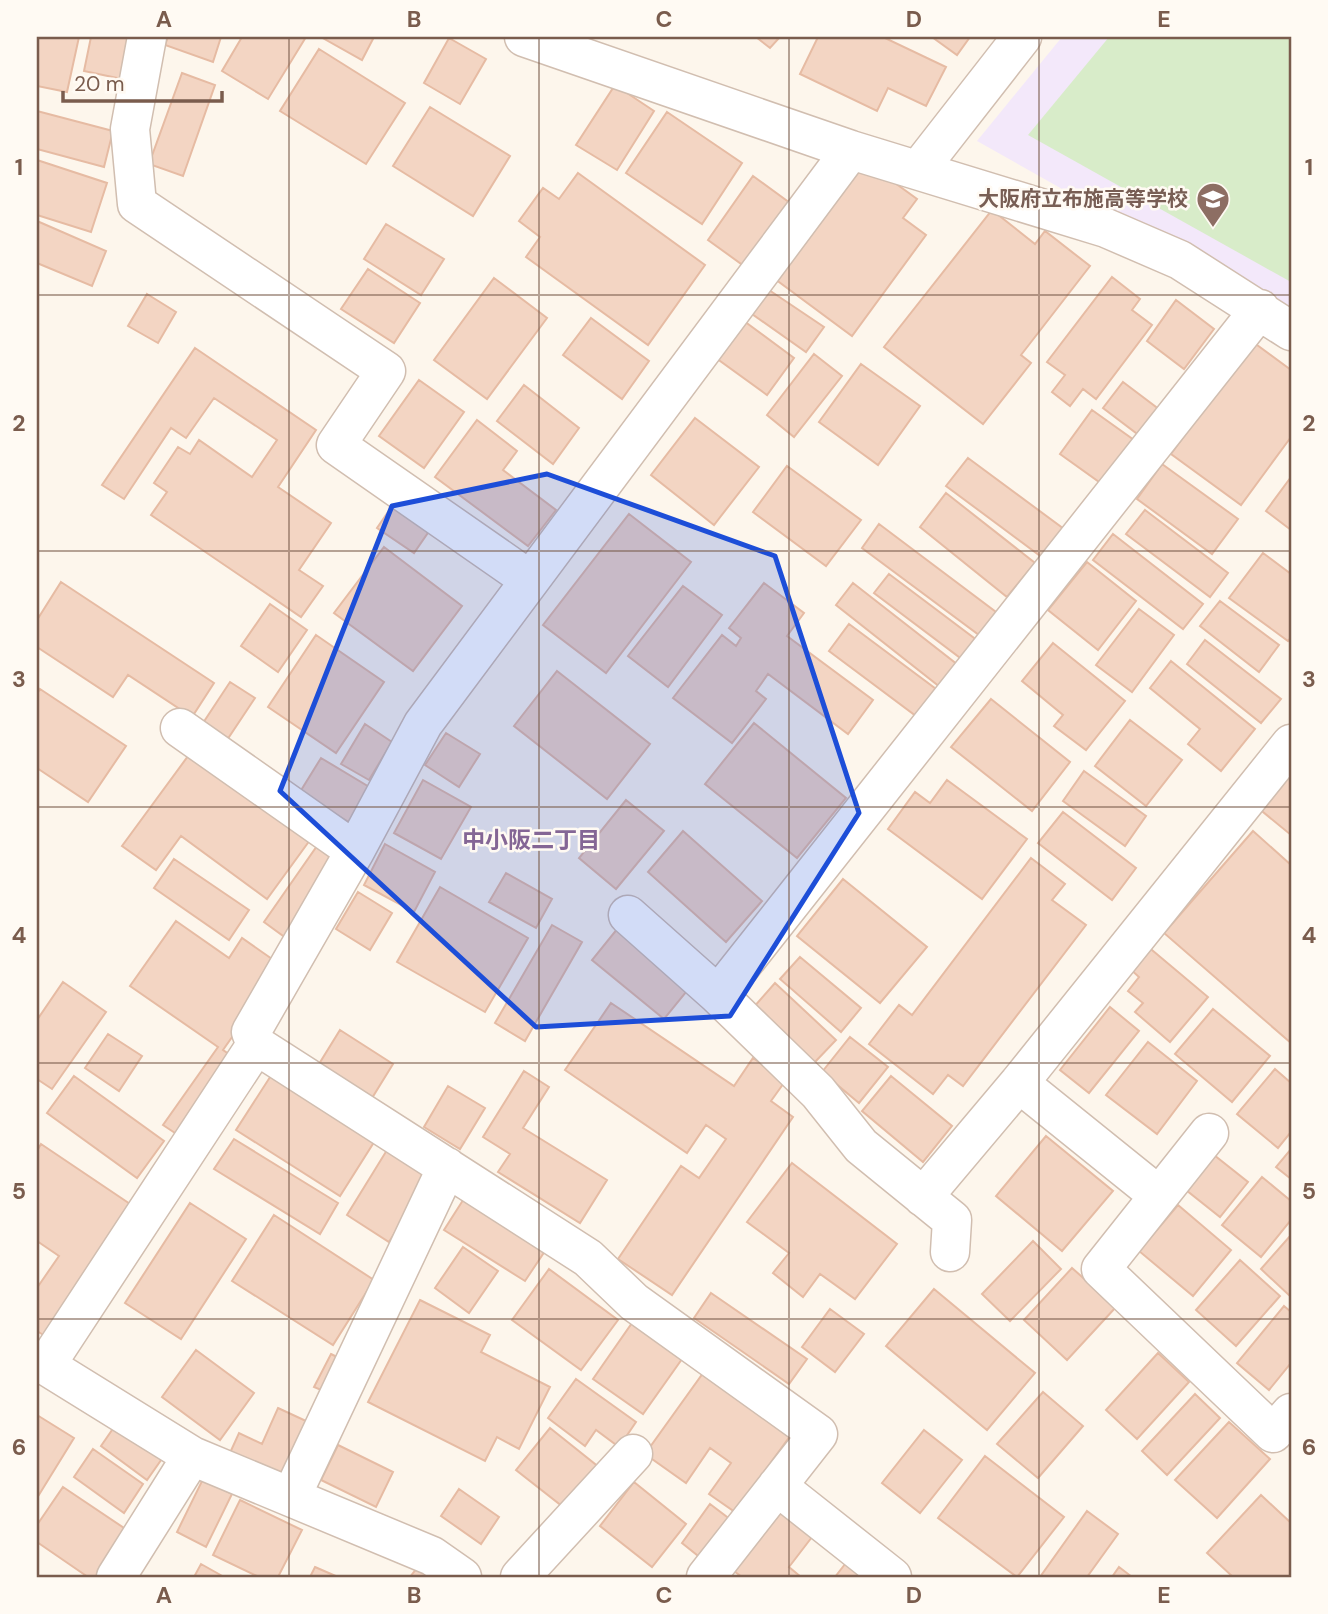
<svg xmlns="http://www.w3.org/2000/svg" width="1328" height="1614" viewBox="0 0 1328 1614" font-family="'DM Sans','Noto Sans JP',sans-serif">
  <rect width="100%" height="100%" fill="#fdf6ec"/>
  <!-- education -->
  <path fill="#f3e8fa" d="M1062,37H1291V318L977,141Z"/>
  <!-- green -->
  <path fill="#d8ecc9" d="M1109,37H1291V282L1028,135Z"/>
  <!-- building -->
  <path fill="#f3d5c3" stroke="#e6bba3" stroke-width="2" d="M37,37H79L67,92L37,86Z
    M91,37H131L122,79L84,71Z
    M168,37H221L213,62L165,45Z
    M242,37H306L268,99L222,71Z
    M321,37H374L362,60Z
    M756,37H780L770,48Z
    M818,37H883L946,67L926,106L888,88L877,111L800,74Z
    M932,37H970L957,55Z
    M449,38L486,59L460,104L424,83Z
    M319,49L405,103L366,164L280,111Z
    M182,73L215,85L183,176L149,164Z
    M615,85L654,111L617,170L576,145Z
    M430,107L510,156L473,216L393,166Z
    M37,111L113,131L104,167L37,149Z
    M667,112L742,163L702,224L626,173Z
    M862,159L917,199L903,218L926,235L852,336L775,279Z
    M37,160L107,183L91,232L37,215Z
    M578,173L705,265L648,345L526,257L540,237L519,221L543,188L559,199Z
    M753,176L790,203L744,266L708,240Z
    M992,210L1035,244L1045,231L1090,266L1021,355L1031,363L983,424L884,347Z
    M37,221L106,251L92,286L37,263Z
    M386,224L444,259L421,295L364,259Z
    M368,269L420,303L394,343L341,309Z
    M1112,277L1140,299L1132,310L1152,325L1096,399L1083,389L1070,406L1052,392L1065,375L1047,362Z
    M494,278L547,318L487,399L434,360Z
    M769,290L824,327L806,352L752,314Z
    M147,294L176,312L158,343L128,326Z
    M1176,300L1214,329L1184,369L1147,341Z
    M591,318L649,361L622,399L563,355Z
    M744,321L794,358L767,395L716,358Z
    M1253,342L1291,370V437L1241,505L1171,454Z
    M195,348L316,430L278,487L331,523L299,570L323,586L301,617L151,515L167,492L154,483L178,447L190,454L199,440L252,477L277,440L214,398L186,438L171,428L124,499L102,485Z
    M814,354L842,376L794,437L767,415Z
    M861,364L920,406L878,465L819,422Z
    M419,380L464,412L424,468L379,436Z
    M1123,382L1160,410L1140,436L1103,408Z
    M524,385L579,428L553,464L497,421Z
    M1092,410L1134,440L1102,484L1060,454Z
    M695,418L759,467L714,525L651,475Z
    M477,420L517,451L503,470L556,510L528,546L435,477Z
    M968,458L1064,529L1043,558L946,486Z
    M1162,464L1238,519L1212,554L1137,499Z
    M787,466L861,520L826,566L753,512Z
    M1291,477V530L1266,511Z
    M946,493L1035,563L1007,597L920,527Z
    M397,499L434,524L414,553L377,528Z
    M1145,510L1228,573L1210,597L1126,534Z
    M629,514L691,562L606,673L543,625Z
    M879,524L996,612L979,635L862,548Z
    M1113,534L1203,604L1183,629L1093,560Z
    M384,547L462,606L413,671L334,613Z
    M1263,553L1291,574V637L1288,641L1229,598Z
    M1087,562L1136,601L1098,650L1048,610Z
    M889,574L978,641L963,660L874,593Z
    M61,582L214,683L192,717L128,675L113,697L37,647V620Z
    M764,583L804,613L787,636L873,700L848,734L768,674L756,691L766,699L732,743L673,698L722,635L736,646L741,638L729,628Z
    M853,583L958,665L940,687L836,605Z
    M683,586L722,615L668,687L628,656Z
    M1220,601L1279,645L1259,672L1200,626Z
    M270,604L307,630L278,672L241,646Z
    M1139,609L1174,635L1132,692L1096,665Z
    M849,624L936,689L916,716L829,651Z
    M316,635L384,682L336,753L268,707Z
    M1205,640L1281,699L1261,723L1187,664Z
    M1053,643L1125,701L1086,750L1054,726L1063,715L1022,681Z
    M1171,661L1255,729L1221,771L1188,744L1200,729L1150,688Z
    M557,671L650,744L607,799L514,726Z
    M230,682L255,698L227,740L203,723Z
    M40,689L126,746L88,802L37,768V694Z
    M991,699L1070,762L1032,811L951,747Z
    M1130,720L1182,760L1146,806L1095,766Z
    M754,723L846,798L797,858L705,784Z
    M365,724L392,742L369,780L341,764Z
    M446,733L480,754L459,787L425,765Z
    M191,752L310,840L267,899L181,836L156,870L122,846Z
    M321,758L376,791L355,826L300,792Z
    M1291,765V835L1257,807Z
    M1084,771L1146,816L1125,846L1063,801Z
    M423,780L471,807L441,859L394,833Z
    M947,780L1027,839L982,899L888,829L915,792L930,803Z
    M626,800L664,831L616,889L579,858Z
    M1063,812L1136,868L1112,900L1038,843Z
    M683,831L762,901L726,942L648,872Z
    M1253,831L1291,865V1043L1164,933Z
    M385,844L435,872L414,912L364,885Z
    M317,846L339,862L286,938L264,922Z
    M1031,858L1065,884L1052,900L1086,925L963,1086L948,1075L933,1094L869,1044L899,1005L912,1015Z
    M174,859L249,910L229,940L154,888Z
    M506,873L552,899L536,928L489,902Z
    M843,879L927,947L880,1003L797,936Z
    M440,887L528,938L485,1012L397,962Z
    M358,892L392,913L370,950L336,929Z
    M176,921L229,958L242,938L282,966L223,1050L239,1061L184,1139L163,1125L218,1047L130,986Z
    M552,925L582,942L525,1041L495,1023Z
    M618,928L691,986L664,1019L592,960Z
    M1146,945L1208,997L1170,1042L1135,1012L1143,1003L1128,991L1139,977L1128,967Z
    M800,957L861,1008L841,1032L780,979Z
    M63,982L106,1012L52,1089L37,1079V1020Z
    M775,983L836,1040L814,1063L753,1008Z
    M611,1003L734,1086L753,1058L786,1080L771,1101L793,1117L672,1295L618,1259L681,1166L699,1178L726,1139L706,1125L687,1153L565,1070Z
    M1110,1007L1139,1031L1089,1093L1060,1070Z
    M1213,1009L1270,1056L1232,1102L1175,1054Z
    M340,1030L393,1064L372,1098L319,1064Z
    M108,1034L142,1056L119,1091L85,1068Z
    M850,1037L888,1067L859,1103L822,1072Z
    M1148,1042L1197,1081L1157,1134L1106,1095Z
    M1275,1069L1291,1083V1132L1278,1148L1237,1114Z
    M524,1071L549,1087L523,1128L607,1180L580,1223L498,1172L510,1154L483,1137Z
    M272,1074L376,1139L340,1196L236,1130Z
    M74,1076L164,1141L137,1178L47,1113Z
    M891,1076L952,1126L923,1162L862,1111Z
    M448,1086L485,1108L460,1149L424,1127Z
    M1046,1136L1113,1191L1062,1251L996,1196Z
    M234,1139L338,1203L320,1234L214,1169Z
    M41,1144L139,1210L53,1341L37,1331V1283L39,1285L59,1256L37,1241V1151Z
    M1291,1149V1179L1276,1167Z
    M387,1150L430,1176L389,1242L347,1215Z
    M1209,1151L1248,1182L1220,1217L1181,1186Z
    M792,1163L897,1244L855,1299L820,1274L803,1297L773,1273L789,1253L747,1222Z
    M1262,1177L1291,1201V1220L1261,1257L1222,1225Z
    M465,1197L547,1248L525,1281L444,1230Z
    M190,1203L246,1239L181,1339L125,1303Z
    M1178,1205L1231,1250L1193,1296L1139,1251Z
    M274,1215L374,1280L333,1345L232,1281Z
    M1291,1235V1297L1261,1269Z
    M1033,1241L1061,1269L1010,1321L982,1294Z
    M463,1247L498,1271L469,1313L435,1288Z
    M1240,1260L1280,1296L1236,1346L1196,1310Z
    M1072,1268L1116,1307L1067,1360L1024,1320Z
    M549,1269L618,1320L581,1370L512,1320Z
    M934,1289L1035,1373L987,1430L886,1346Z
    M711,1293L807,1359L789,1384L694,1318Z
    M420,1300L490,1335L481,1352L550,1387L519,1449L497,1437L485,1461L368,1402Z
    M1284,1306L1291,1312V1363L1269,1390L1237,1363Z
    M830,1309L864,1334L835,1372L802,1347Z
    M632,1323L682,1359L643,1414L593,1379Z
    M196,1350L254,1393L220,1440L162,1397Z
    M1158,1353L1189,1382L1137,1439L1106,1410Z
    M331,1354L349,1363L333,1395L314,1387Z
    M706,1369L793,1432L735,1512L709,1494L731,1463L710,1448L686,1483L645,1454Z
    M576,1379L636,1422L619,1447L596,1430L585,1446L548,1418Z
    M1043,1392L1083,1426L1038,1478L997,1444Z
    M1195,1394L1220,1418L1167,1475L1142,1451Z
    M278,1408L319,1427L292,1484L229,1455L239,1433L262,1444Z
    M37,1415L74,1438L37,1498Z
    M119,1420L166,1453L147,1480L101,1446Z
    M1229,1422L1270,1459L1217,1518L1175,1480Z
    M550,1428L600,1468L567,1510L516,1470Z
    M924,1430L962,1460L920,1513L882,1483Z
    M338,1445L393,1472L376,1507L321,1480Z
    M93,1449L143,1484L124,1513L74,1477Z
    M985,1456L1064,1517L1017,1577L938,1518Z
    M203,1479L232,1494L206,1547L177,1532Z
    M634,1482L686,1524L652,1567L600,1526Z
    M63,1487L133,1534L104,1577H88L37,1542V1525Z
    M459,1489L499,1517L481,1544L441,1516Z
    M1261,1495L1291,1523V1577H1233L1207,1553Z
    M240,1500L302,1530L278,1577H259L213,1555Z
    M710,1504L731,1520L702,1559L682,1543Z
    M1087,1511L1118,1534L1087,1577H1040Z
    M781,1512L812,1537L789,1567L801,1577H742L734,1571Z
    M849,1559L874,1577H835Z
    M421,1563L440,1577H410Z
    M201,1564L224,1577H194Z
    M315,1567L338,1577H310Z
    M1119,1567L1132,1577H1112Z"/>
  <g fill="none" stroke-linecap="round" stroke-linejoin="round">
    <defs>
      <path id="minor" d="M147,37L130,129L137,204L386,371L336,445L530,580
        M524,37L851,150L1106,228L1180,260L1291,331
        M919,169L1022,37
        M180,728L355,851
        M628,915L718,995L818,1092L861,1146L952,1220L950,1252
        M718,995L1260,309
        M256,1045L588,1258L634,1302L818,1434L706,1577
        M1019,1083L1158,1195
        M1209,1133L1101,1269L1273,1433L1291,1413
        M923,1197L1019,1083L1291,744
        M37,1360L192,1456L432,1556L462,1577
        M46,1365L256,1045L251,1032L355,851L423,724L851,150
        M777,1486L892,1577
        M291,1497L447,1167
        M116,1577L192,1456
        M520,1577L633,1454"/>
    </defs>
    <!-- minor casing -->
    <use href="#minor" stroke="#d1beb0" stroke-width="41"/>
    <!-- minor -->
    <use href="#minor" stroke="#fff" stroke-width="38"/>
  </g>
  <!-- marked area -->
  <path fill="#1d4ed8" fill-opacity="0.2" stroke="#1d4ed8" stroke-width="5" stroke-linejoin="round" d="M547,474L775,556L859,813L730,1016L536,1027L280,791L392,506Z"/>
  <!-- grid -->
  <path fill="none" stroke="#7a5c4d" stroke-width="2" stroke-opacity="0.55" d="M289,37V1577M539,37V1577M789,37V1577M1039,37V1577M37,295H1291M37,551H1291M37,807H1291M37,1063H1291M37,1319H1291"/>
  <!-- icons -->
  <defs>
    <symbol id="school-pin" viewBox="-11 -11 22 30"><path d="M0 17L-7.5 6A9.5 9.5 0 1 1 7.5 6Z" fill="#8d6e63" stroke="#fffaf3"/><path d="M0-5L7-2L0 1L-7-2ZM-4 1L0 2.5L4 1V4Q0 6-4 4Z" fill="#fff"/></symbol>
  </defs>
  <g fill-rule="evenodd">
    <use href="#school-pin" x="1194" y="180" width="38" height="52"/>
  </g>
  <g text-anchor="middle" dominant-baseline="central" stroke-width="5" stroke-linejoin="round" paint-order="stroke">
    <!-- education labels -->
    <g font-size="21" font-weight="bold" fill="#785e54" stroke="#fffaf3" text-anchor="end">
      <text x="1188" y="199">大阪府立布施高等学校</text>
    </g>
    <!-- neighbourhood labels -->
    <g font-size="23" font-weight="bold" fill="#846695" stroke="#fffaf3">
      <text x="531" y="840">中小阪二丁目</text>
    </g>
  </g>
  <!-- border -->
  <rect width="1328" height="1614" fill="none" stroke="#fffaf3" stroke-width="77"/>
  <!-- scale -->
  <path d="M63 91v10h159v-10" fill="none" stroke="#7a5c4d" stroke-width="3.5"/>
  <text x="74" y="91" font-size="21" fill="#7a5c4d" stroke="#fffaf3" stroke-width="5" paint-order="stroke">20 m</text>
  <rect x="38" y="38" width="1252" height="1538" fill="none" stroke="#7a5c4d" stroke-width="2.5"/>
  <g font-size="23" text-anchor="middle" font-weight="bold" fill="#7a5c4d">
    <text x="164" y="27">A</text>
    <text x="414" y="27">B</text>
    <text x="664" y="27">C</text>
    <text x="914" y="27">D</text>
    <text x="1164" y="27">E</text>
    <text x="19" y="175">1</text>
    <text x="1309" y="175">1</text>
    <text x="19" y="431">2</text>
    <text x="1309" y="431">2</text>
    <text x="19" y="687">3</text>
    <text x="1309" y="687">3</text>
    <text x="19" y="943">4</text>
    <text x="1309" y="943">4</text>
    <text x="19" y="1199">5</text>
    <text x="1309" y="1199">5</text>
    <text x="19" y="1455">6</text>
    <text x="1309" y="1455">6</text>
    <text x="164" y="1603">A</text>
    <text x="414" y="1603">B</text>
    <text x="664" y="1603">C</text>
    <text x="914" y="1603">D</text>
    <text x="1164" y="1603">E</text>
  </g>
</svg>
